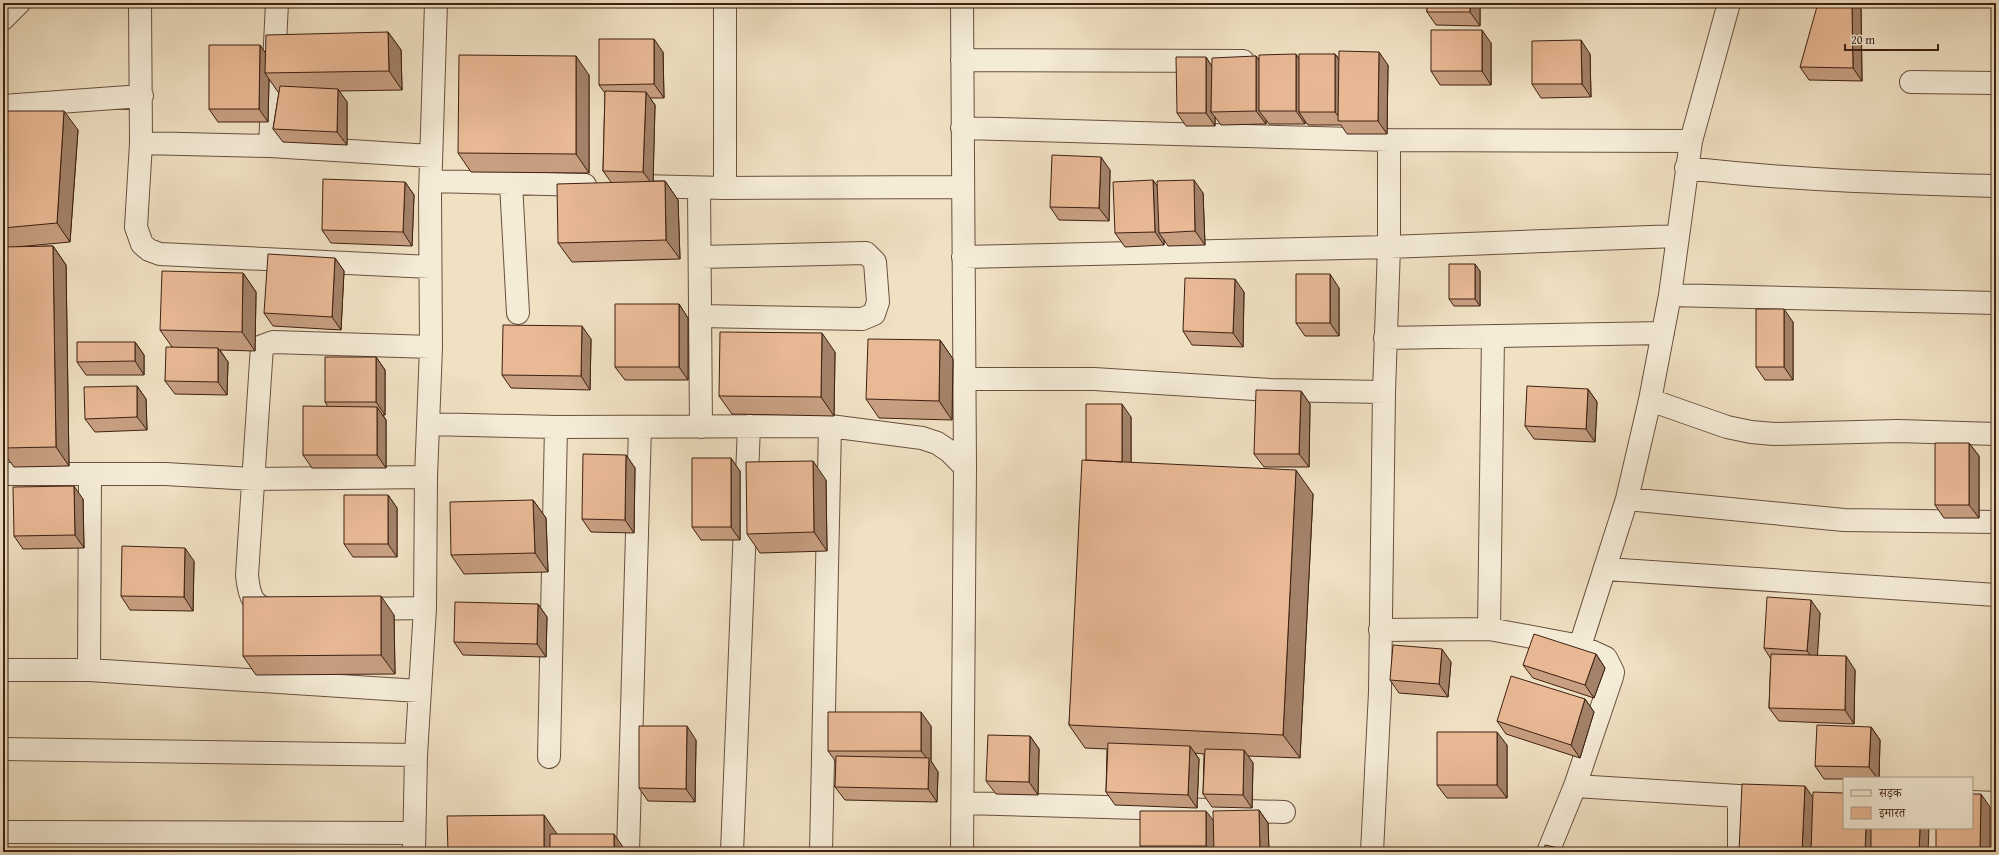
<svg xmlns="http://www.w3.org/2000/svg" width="1999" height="855" viewBox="0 0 1999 855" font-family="'Gentium Book Plus','Noto Serif Devanagari',serif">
  <rect width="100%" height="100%" fill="#f0e1c3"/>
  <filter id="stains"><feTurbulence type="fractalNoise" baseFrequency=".005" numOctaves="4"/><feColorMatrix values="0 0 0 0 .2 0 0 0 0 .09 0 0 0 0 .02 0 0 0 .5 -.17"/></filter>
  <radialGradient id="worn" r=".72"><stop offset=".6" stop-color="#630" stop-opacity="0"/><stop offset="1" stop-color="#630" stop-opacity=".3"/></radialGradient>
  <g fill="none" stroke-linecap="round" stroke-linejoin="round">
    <defs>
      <path id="minor" d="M140,3L141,143L136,227L142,244L149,250L160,254L430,267
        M962,3L965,467
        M3,19L19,3
        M962,60L1243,61
        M1911,82L1996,83
        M3,106L142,96
        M962,128L1389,140L1691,141
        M141,143L270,146L431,156
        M270,146L277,3
        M1686,168C1789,180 1892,183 1996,186
        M431,181L585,185
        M511,183L518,313
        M640,186L725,188L963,187
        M699,188L701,427
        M725,188V3
        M700,257L866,253L875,262L878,302L874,314L862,319L700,316
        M963,257L1389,247L1677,236
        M1670,295L1996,303
        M1385,338L1663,333
        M965,379H1094L1270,390L1384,392
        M1650,400L1727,427L1751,432L1774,434L1898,431L1996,434
        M428,424L556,427L830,426L922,438L937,443L949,451L965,467L962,852
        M3,474H165L253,479L426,477
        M1627,499L1844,520L1996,522
        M1606,569L1996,595
        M360,609L425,608
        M276,611C252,608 249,596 247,575L262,346L273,342L431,347
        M1489,629L1493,336
        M1380,630L1489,629L1580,646L1606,658L1613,672L1612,677L1575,786L1548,852
        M1580,646L1627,499L1650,400L1670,295L1691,141L1729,3
        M3,670H89L419,691
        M89,670L90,474
        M3,749L416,755
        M549,757L556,427
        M1575,786L1771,798
        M1972,802L1996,803
        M963,803L1284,812
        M3,832L414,833
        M414,852L416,755L425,608L426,477L431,347L430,194L436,3
        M628,852L640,427
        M732,852L749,426
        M821,852L830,426
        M1372,852L1380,692L1384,392L1389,247V140
        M1739,852V796"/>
    </defs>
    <!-- minor casing -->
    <use href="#minor" stroke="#6a503e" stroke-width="24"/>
    <!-- minor -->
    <use href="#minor" stroke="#f5ecd8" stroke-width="22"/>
  </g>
  <!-- wall -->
  <path fill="#c89f81" stroke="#3e2011" d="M1427,3H1480V26L1436,25L1427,12Z
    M1861,9L1862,81L1809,80L1800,67Z
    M388,32L401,50L402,90L339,91L347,102V145L283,142L273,129L279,92H278L269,79L268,122H218L209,109L260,45L265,53Z
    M1491,43V85H1440L1431,71Z
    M663,52L664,98H650L655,105L653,181H665L678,200L680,259L572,262L558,243L611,182L603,171L605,93L599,85Z
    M1335,54L1339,59L1388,65L1387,134H1347L1341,125H1308L1305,121V124H1269L1266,120V124L1221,125L1215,117V126H1186L1177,113L1206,57L1212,67L1256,56L1259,60L1299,59Z
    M1590,54L1591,97L1541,98L1532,84Z
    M589,75V173L471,172L458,153Z
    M3,111L78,130L70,242L16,247L53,246L66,265L69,466L14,467L3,452V247H4L3,246Z
    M1110,170L1109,221L1059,220L1050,207Z
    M1153,180L1157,186L1203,193L1205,245L1168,246L1164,240V245L1125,247L1115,233Z
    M405,182L414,195L412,246L331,243L322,230Z
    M335,258L344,271L341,330L273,326L264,313Z
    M1480,271V306H1454L1449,299Z
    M243,273L256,292L255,351L220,350L228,362L227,395L175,394L165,381L172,347L160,330Z
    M1339,288V336H1305L1296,323Z
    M1244,292L1243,347L1192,345L1183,331Z
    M679,304L688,318V380H625L615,367Z
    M1793,322V380H1765L1756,367Z
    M591,339L590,390L511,388L502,375Z
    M940,340L953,359L952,420L879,418L866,399Z
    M135,342L144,355V375H86L77,362Z
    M835,352L834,416L732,414L719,396Z
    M376,357L385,370V415H383L386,420V468H312L303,455L328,407L325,402Z
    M137,386L146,399L147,430L95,432L85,419Z
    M1588,389L1597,402L1595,442L1534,439L1525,426Z
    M1301,391L1310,404L1309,467H1264L1254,454Z
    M1131,417V463L1313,494L1300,758L1248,756L1253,763L1252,808L1212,807L1203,794L1204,754L1195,753L1199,759L1197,808L1115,805L1106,792L1107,749L1085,748L1069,725L1086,460Z
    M1969,443L1979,456V518H1944L1935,505Z
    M626,455L635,468L634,533L591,532L582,519Z
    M740,471V540H701L692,527Z
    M826,480L827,551L760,553L747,534Z
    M388,495L397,508V557H353L344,544Z
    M83,499L84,548L23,549L14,536Z
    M533,500L546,518L548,572L464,574L451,555Z
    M194,561L193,611L130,610L121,596Z
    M538,604L547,617L546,657L463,655L454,642Z
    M1820,613L1817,656L1855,670L1854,724L1779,721L1769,708L1771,659L1764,648Z
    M394,615L395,674L256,675L243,656Z
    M1596,654L1605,668L1594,698L1533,678L1523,665Z
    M1451,662L1448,697L1399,693L1390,680Z
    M1585,699L1594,712L1580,758L1506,734L1497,721Z
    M931,726V761L938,772L937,802L845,800L835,787L836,762L828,751Z
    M1871,727L1880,740L1879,778H1844V779H1824L1815,766Z
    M1030,736L1039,749L1038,795L996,794L986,781Z
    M696,740L695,802L648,801L639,788Z
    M1507,745V798H1447L1437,785Z
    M1259,810L1268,823L1269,852H1144L1140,846L1213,821Z"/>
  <!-- shaded-wall -->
  <path fill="#a38269" stroke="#3e2011" d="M1470,3H1480V26L1470,12Z
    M1852,3H1857L1861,9L1862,81L1853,68Z
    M1482,30L1491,43V85L1482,71Z
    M388,32L401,50L402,90L389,71Z
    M654,39L663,52L664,98L654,84Z
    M1581,40L1590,54L1591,97L1582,84Z
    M260,45L269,58L265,73L269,79L268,122L259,109Z
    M1379,52L1388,65L1387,134L1378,121Z
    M1296,54L1305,68L1299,112L1305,121V124L1296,111Z
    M1335,54L1345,68L1342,121L1335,112Z
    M576,56L589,75V173L576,154Z
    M1256,56L1266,70L1259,111L1266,120V124L1256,111Z
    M1206,57L1215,71L1211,112L1215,117V126L1206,113Z
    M338,89L347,102V145L337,132Z
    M646,92L655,105L653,185L643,172Z
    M64,111L78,130L70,242L57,223Z
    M1101,157L1110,170L1109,221L1099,208Z
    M1153,180L1162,193L1159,233L1164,240V245L1155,232Z
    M1194,180L1203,193L1205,245L1195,231Z
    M665,181L678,200L680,259L666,240Z
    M405,182L414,195L412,246L403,232Z
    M53,246L66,265L69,466L56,447Z
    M335,258L344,271L341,330L332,317Z
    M1475,264L1480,271V306L1475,299Z
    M243,273L256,292L255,351L242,332Z
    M1330,274L1339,288V336L1330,323Z
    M1235,279L1244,292L1243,347L1233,333Z
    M679,304L688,318V380L679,367Z
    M1784,309L1793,322V380L1784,367Z
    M582,326L591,339L590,390L581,376Z
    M822,333L835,352L834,416L821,397Z
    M940,340L953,359L952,420L939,401Z
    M135,342L144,355V375L135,361Z
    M218,348L228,362L227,395L218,382Z
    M376,357L385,370V415L376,402Z
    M137,386L146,399L147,430L137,417Z
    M1588,389L1597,402L1595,442L1586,429Z
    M1301,391L1310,404L1309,467L1299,454Z
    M1122,404L1131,417V481L1122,468Z
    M377,407L386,420V468L377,455Z
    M1969,443L1979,456V518L1969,505Z
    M626,455L635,468L634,533L625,520Z
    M731,458L740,471V540L731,527Z
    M813,461L826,480L827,551L814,532Z
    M1296,470L1313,494L1300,758L1283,735Z
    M74,486L83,499L84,548L75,535Z
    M388,495L397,508V557L388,544Z
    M533,500L546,518L548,572L535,553Z
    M185,548L194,561L193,611L184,597Z
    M381,596L394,615L395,674L381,655Z
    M1811,600L1820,613L1817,664L1807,651Z
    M538,604L547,617L546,657L537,644Z
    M1442,649L1451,662L1448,697L1439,684Z
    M1596,654L1605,668L1594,698L1585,685Z
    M1846,656L1855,670L1854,724L1845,710Z
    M1585,699L1594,712L1580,758L1571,745Z
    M921,712L931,726V761L938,772L937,802L928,789L929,761L921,751Z
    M687,726L696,740L695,802L686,789Z
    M1871,727L1880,740L1879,778H1877L1869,767Z
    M1497,732L1507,745V798L1497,785Z
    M1030,736L1039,749L1038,795L1029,782Z
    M1190,746L1199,759L1197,808L1188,795Z
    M1244,750L1253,763L1252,808L1243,795Z
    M1805,786L1818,805L1816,852H1802Z
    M1981,794L1990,807V852H1980Z
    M1259,810L1268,823L1269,852H1260Z
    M1206,811L1216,824V852H1211L1206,846Z
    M544,815L557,834V852H544Z
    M1866,828H1875L1874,852H1865Z
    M1920,828H1929L1928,852H1919Z
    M614,834L623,847V852H614Z"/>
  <!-- building -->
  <path fill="#e9b996" stroke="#3e2011" d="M1427,3H1470V12H1427Z
    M1818,3H1852L1853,68L1800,67Z
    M1431,30H1482V71H1431Z
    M388,32L389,71L265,73L266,35Z
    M599,39H654V84L599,85Z
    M1581,40L1582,84H1532V41Z
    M209,45H260L259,109H209Z
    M1339,51L1379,52L1378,121H1338Z
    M1296,54V111H1259V55Z
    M1299,54H1335V112H1299Z
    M459,55L576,56V154L458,153Z
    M1256,56V111L1211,112L1212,58Z
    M1176,57H1206V113H1177Z
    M280,86L338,89L337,132L273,129Z
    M605,91L646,92L643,172L603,171Z
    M3,111H64L57,223L3,228Z
    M1052,155L1101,157L1099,208L1050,207Z
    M323,179L405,182L403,232L322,230Z
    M1153,180L1155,232L1115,233L1113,182Z
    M1194,180L1195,231L1159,233L1157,181Z
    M665,181L666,240L558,243L557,184Z
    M53,246L56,447L3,448V247Z
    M268,254L335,258L332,317L264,313Z
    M1449,264H1475V299H1449Z
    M162,271L243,273L242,332L160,330Z
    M1296,274H1330V323H1296Z
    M1185,278L1235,279L1233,333L1183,331Z
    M615,304H679V367H615Z
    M1756,309H1784V367H1756Z
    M503,325L582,326L581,376L502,375Z
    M720,332L822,333L821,397L719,396Z
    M868,339L940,340L939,401L866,399Z
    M77,342H135V361L77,362Z
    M166,347L218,348V382L165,381Z
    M325,357H376V402H325Z
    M137,386V417L85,419L84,387Z
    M1527,386L1588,389L1586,429L1525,426Z
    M1256,390L1301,391L1299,454H1254Z
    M1086,404H1122V462L1086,460Z
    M303,406L377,407V455H303Z
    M1935,443H1969V505H1935Z
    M583,454L626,455L625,520L582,519Z
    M692,458H731V527H692Z
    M1082,460L1296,470L1283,735L1069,725Z
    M813,461L814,532L747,534L746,462Z
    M74,486L75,535L14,536L13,487Z
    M344,495H388V544H344Z
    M533,500L535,553L451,555L450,502Z
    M122,546L185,548L184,597L121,596Z
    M381,596V655L243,656V597Z
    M1767,597L1811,600L1807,651L1764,648Z
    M455,602L538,604L537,644L454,642Z
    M1534,634L1596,654L1585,685L1523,665Z
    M1393,645L1442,649L1439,684L1390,680Z
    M1771,654L1846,656L1845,710L1769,708Z
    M1511,676L1585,699L1571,745L1497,721Z
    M828,712H921V751H828Z
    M1817,725L1871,727L1869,767L1815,766Z
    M639,726H687L686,789L639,788Z
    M1437,732H1497V785H1437Z
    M988,735L1030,736L1029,782L986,781Z
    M1108,743L1190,746L1188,795L1106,792Z
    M1205,749L1244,750L1243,795L1203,794Z
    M836,756L929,758L928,789L835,787Z
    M1742,784L1805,786L1802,852H1739Z
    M1813,792L1844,793V828H1866L1865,852H1811Z
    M1972,794H1981L1980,852H1936V828H1972Z
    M1259,810L1260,852H1214L1213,811Z
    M1140,811H1206V846H1140Z
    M544,815V852H448L447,816Z
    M1871,828H1920L1919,852H1871Z
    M550,834H614V852H550Z
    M1545,845L1578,852H1544Z
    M1645,849L1707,852H1645Z"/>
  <!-- margin -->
  <rect width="1999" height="855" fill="none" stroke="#f0e1c3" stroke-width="16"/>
  <rect x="4" y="4" width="1991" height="847" fill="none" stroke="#3e2011" stroke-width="2"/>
  <rect x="8" y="8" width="1983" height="839" fill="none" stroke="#3e2011"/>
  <!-- legend -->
  <rect x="1843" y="777" width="130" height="52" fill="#f5ecd8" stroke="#ac9a88"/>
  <rect x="1851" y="790" width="20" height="6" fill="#f5ecd8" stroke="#ac9a88"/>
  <text x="1879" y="797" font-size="12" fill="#3e2011">सड़क</text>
  <rect x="1851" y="807" width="20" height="12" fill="#e9b996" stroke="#ac9a88"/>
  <text x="1879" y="817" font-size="12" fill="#3e2011">इमारत</text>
  <!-- scale -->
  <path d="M1845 44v6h93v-6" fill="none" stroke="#3e2011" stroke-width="2"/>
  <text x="1851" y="44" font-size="12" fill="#3e2011" stroke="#f5ecd8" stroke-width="3" paint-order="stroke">20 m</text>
  <rect width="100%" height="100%" filter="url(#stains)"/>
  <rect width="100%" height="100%" fill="url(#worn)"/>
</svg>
